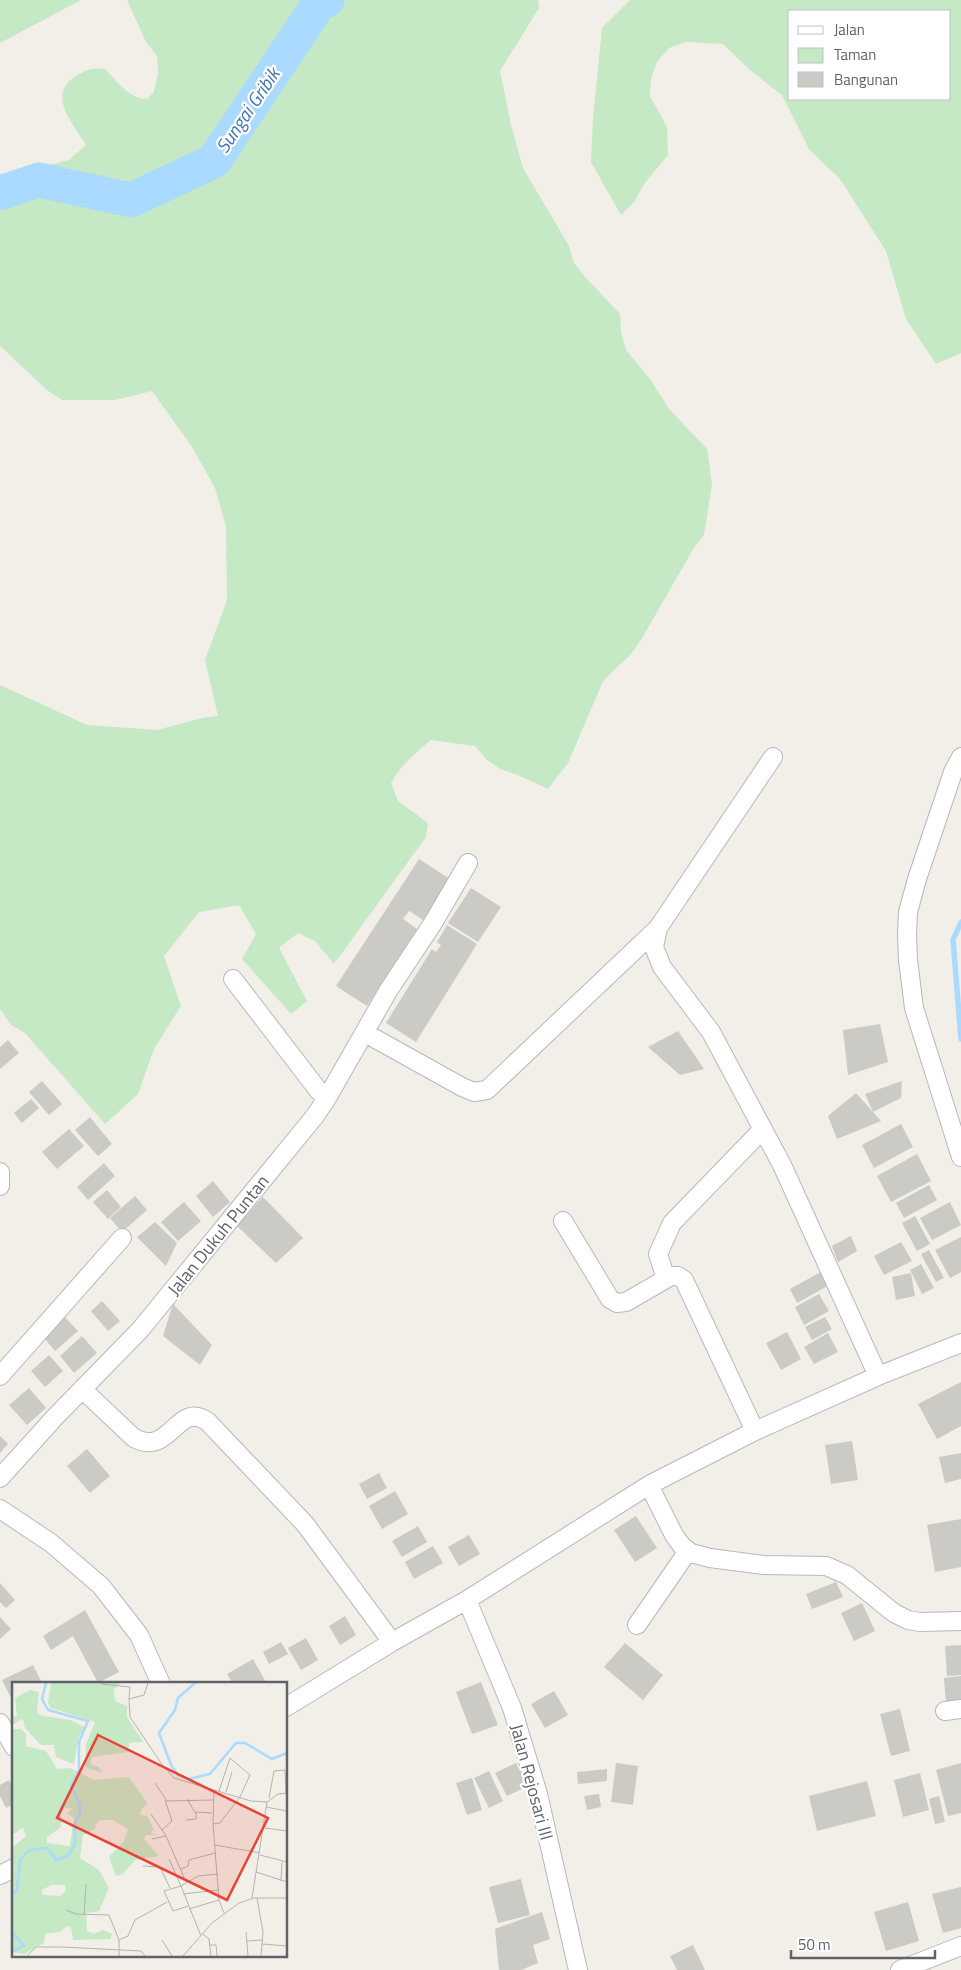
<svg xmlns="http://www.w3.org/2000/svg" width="961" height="1970" viewBox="0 0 961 1970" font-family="'Titillium Web',sans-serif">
  <rect width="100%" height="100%" fill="#f1efe8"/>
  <!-- green -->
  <path fill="#c5e8c5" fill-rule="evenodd" d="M0,0H81L0,43Z
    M127,0H538L539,8L500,71L511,125L523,168L569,246L574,263L585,277L620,314L621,332L626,350L650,379L669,409L707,449L712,484L704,535L692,551L641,640L630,655L603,681L568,763L548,789L518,775L500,769L486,759L475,746L431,740C415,753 401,765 391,783L398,801L428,823L426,837L334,964L315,941L298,933L279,948L307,1001L291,1014L242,959L256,934L239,905L199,912L164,956L181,1006L154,1049L138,1094L105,1124L25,1033L11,1025L0,1009V685L87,725L157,730L202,718L218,716L205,660L227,600L226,526L215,488L192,447L152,391L115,400H62L47,390L0,346V181L28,170L69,160L86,145C75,126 47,97 73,78C87,69 89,68 105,69C117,81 129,99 147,99L154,92L158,74L157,56L146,42Z
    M630,0H961V353L936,364L906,319L886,251L840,179L809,149L782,95L750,70L723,44L686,42L669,48L657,62L651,78L650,96L667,127L668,155L644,184L634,202L621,215L591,162L593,118L602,28ZM950,11V99H790V11Z"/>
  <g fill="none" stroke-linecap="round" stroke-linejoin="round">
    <!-- stream -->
    <path stroke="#aadaff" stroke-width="5.5" d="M961,922L953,940L961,1039"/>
    <!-- river -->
    <path stroke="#aadaff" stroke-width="35" d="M0,193L39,180L131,200L214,161L318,5L327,0"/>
  </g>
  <!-- building -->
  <path fill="#cccac5" d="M419,859L450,879L423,920L409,911L403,919L417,929L367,1006L336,986Z
    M471,888L501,907L478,942L448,923Z
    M447,925L477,944L416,1042L386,1023L432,949L436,952L441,945L437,942Z
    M880,1024L888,1062L848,1075L843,1030Z
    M678,1031L704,1069L680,1075L648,1047Z
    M8,1040L19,1053L0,1069V1047Z
    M42,1081L62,1104L49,1115L29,1092Z
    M902,1081L901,1098L873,1112L865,1094Z
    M856,1093L881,1121L837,1139L828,1116Z
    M31,1099L39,1108L22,1123L14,1113Z
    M90,1117L112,1144L98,1156L75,1130Z
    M901,1124L913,1147L874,1168L862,1145Z
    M69,1129L84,1146L57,1169L42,1152Z
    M917,1154L931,1181L891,1202L877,1176Z
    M104,1163L115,1176L88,1200L77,1187Z
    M213,1181L230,1202L213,1217L196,1196Z
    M929,1185L937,1200L904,1218L896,1203Z
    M107,1190L121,1207L108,1219L93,1202Z
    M135,1196L147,1210L122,1232L110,1218Z
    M263,1197L303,1238L276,1263L237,1226Z
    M184,1202L201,1221L178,1241L161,1222Z
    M950,1202L961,1225L932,1240L920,1218Z
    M915,1216L930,1244L917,1251L902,1223Z
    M155,1222L177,1243L166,1266L137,1237Z
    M851,1236L857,1251L838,1262L832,1246Z
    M961,1237V1272L950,1278L935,1250Z
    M901,1242L912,1261L884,1275L874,1256Z
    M929,1250L944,1278L936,1282L921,1254Z
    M921,1264L934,1288L922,1294L910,1270Z
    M826,1269L833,1283L797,1303L790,1289Z
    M911,1273L915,1296L896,1300L892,1277Z
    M819,1294L829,1311L804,1325L795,1307Z
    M102,1301L120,1321L108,1331L91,1311Z
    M173,1304L212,1345L200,1365L163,1336Z
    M62,1314L78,1331L55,1351L40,1333Z
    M825,1317L832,1329L812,1340L805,1327Z
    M787,1332L801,1359L781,1370L766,1343Z
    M828,1333L838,1352L814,1364L804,1347Z
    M82,1336L97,1353L74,1373L60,1356Z
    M49,1355L63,1371L45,1387L31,1371Z
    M961,1382V1426L937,1439L918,1404Z
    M29,1388L46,1408L27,1425L9,1405Z
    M0,1436L8,1444L0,1453Z
    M852,1441L858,1480L831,1484L825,1445Z
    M87,1449L110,1476L90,1493L67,1466Z
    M961,1453V1479L945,1483L939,1457Z
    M379,1473L387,1488L367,1499L359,1484Z
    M395,1491L408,1514L382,1529L369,1506Z
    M636,1516L657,1548L635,1562L614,1530Z
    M961,1519V1567L935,1572L927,1525Z
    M418,1526L427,1542L402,1557L392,1541Z
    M469,1535L480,1554L459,1566L448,1547Z
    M433,1546L443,1563L414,1579L405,1562Z
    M836,1582L843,1597L812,1609L806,1594Z
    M0,1583L15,1600L6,1608L0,1602Z
    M862,1603L875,1631L854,1641L841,1613Z
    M85,1610L119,1672L98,1683L73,1636L51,1650L43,1636Z
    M345,1616L356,1635L340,1645L329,1626Z
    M0,1617L11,1629L0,1639Z
    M306,1638L318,1660L301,1670L288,1648Z
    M281,1642L288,1654L269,1664L263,1652Z
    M625,1643L663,1675L643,1700L604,1667Z
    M961,1645V1675L947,1676L945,1646Z
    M253,1659L267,1684H233L227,1674Z
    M33,1665L41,1681L34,1684H14V1694L10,1696L2,1680Z
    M961,1676V1704L946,1705L944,1678Z
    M481,1682L498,1725L472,1734L456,1692Z
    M554,1691L568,1715L545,1728L531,1704Z
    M900,1709L910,1751L891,1756L880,1714Z
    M516,1763L528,1786L507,1796L495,1773Z
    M616,1763L638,1766L633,1805L611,1802Z
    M961,1763V1813L948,1816L936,1770Z
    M607,1769V1781L578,1784L577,1772Z
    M489,1771L503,1801L489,1808L474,1778Z
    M920,1773L929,1810L903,1817L894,1780Z
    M472,1778L482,1810L467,1815L456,1783Z
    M9,1780L14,1790V1804L6,1808L0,1796V1785Z
    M867,1781L876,1816L817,1831L809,1796Z
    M599,1794L601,1807L587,1810L584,1796Z
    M939,1796L945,1822L935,1824L929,1799Z
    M521,1879L530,1915L498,1923L489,1887Z
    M961,1887V1928L943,1933L932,1894Z
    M908,1902L919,1941L886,1951L874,1912Z
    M542,1912L550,1939L533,1945L538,1963L521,1970H499L495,1929Z
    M693,1945L705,1970H677L670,1956Z"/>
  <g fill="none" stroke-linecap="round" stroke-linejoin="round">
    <defs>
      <path id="minor" d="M773,757L658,928L654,947L662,967L711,1032L782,1165L878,1376
        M961,757L953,772L917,879L908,912L907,935L908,960L914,1008L961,1157
        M365,1033L462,1087L474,1092L487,1090L658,928
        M327,1098L388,991L433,923L468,863
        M0,1172V1186
        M563,1221L610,1299L617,1303L626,1302L671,1276H678L684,1280L755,1431
        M666,1279L658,1254L672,1223L763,1129
        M0,1376L122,1238
        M82,1389L134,1438C171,1458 177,1399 208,1422L305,1524L392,1642
        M0,1478L56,1416L140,1330L315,1116L327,1098L318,1090L233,979
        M649,1485L674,1535L682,1546L691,1553L710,1558L764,1565L826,1566L847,1575L894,1613L908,1620L920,1622L961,1621
        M0,1509L51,1543L101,1586L139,1635L161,1684
        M467,1600L512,1708L538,1794L578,1970
        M637,1625L688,1551
        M286,1707L392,1642L467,1600L649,1485L755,1431L878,1376L961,1343
        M945,1711L961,1709
        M0,1723L14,1747
        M0,1875L14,1868
        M900,1970L961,1946"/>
    </defs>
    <!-- minor casing -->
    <use href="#minor" stroke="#b5b8bc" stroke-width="20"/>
    <!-- minor -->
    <use href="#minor" stroke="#fff" stroke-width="18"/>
  </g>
  <g text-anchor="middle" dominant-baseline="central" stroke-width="4.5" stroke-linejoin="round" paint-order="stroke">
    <!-- street labels -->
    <g font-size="18" fill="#5f6368" stroke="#fff">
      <text transform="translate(218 1235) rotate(-51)">Jalan Dukuh Puntan</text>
      <text transform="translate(532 1782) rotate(75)">Jalan Rejosari III</text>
    </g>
    <!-- water labels -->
    <g font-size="19" font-style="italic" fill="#4174aa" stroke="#fff">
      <text transform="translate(247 110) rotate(-56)">Sungai Gribik</text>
    </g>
  </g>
  <!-- overview -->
  <g transform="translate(12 1682)">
    <rect width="275" height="275" fill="#f1efe8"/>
    <path d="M39,1H109L102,7L103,19L115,24V35L131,60L117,61L116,70L80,75L78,82L87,85L90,91L73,85L74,62L83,40L39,26L36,21ZM18,8L27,10L25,29L27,33L58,38L74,46L67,54L62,82L44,75L42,63H29L13,46L11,37L0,43V35L5,34L3,16ZM0,47H9L14,52V64L34,69L45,87L58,86L82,98L117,95L136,122L130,126L128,133L135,134L142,147L139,151L145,153H134L132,157L147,174L123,178L111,192L104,194L97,175L112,159L116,147L100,138H92L86,139L83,147L71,153L68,176L87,188L97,206L87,229L74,231L75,249L82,252L91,248L100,252L98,257L61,258L59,245L55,244L48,250L33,252L32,261L12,272L0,270L1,165L14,154L11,146L0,153ZM49,125L60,127L55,131L62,136L58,164L35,161V155L49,145ZM39,203H53L54,208L49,214L30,213V208Z" fill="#c5e8c5" fill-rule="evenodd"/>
    <path fill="none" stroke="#aadaff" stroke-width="2.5" d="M183,1L166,16L163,28L147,51L159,83L166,93L177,97L198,92L224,61H233L260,77L275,71M0,212L5,208L8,178L17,168L35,166L44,178L56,174L63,162V140L68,133V124L59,103L67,88V60L76,39L36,28L30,17L34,1M0,250L12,264L0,269"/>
    <path fill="none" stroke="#b3b3b1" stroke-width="1" d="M136,1L132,13L117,17L118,35L149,81L162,96L239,119L255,120L266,112L275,111M89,2L118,5L117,17M143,101L155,119L201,118M202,108L201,142L207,218L212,231M207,109L218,76L238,93L228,115M214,110L220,90M257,116L262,89L273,88L274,111M175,117L184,132M254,125L275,129M139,132L154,154M174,138L184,137V130L200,131M201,142L208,141L228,115M253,146L275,149M150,148L160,139L153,118M140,157L154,154L174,200M203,163L248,171M248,173L275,180M157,177L169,204L186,194L206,192M131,184L148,185L158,206M169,187L176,184L177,178L203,171M244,190L275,200M269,199L270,180M171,212L207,208M240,216L255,120M245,216L251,250L249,274M176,224L161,229L152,209L169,204L189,254M177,227L207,218M54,228L64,232L97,233L107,258M72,232L74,202M234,250L236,274M191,252L197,257L199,274M150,258L160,274M235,259L251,258M250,262L275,264M198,263H204L205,274M15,274L24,265H50L129,269L133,274M107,274V258L116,254L123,238L155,220M171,274L200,241L227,221L242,216H275"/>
    <path fill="#ea4335" fill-opacity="0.15" stroke="#ea4335" stroke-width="2.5" d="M86,53L256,136L215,218L45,136Z"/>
    <rect width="275" height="275" fill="none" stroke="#5f6368" stroke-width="2.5"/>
  </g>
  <!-- legend -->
  <rect x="788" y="10" width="162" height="90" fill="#ffffff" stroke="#bfc1c3"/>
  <rect x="798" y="26" width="25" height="8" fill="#ffffff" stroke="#bfc1c3"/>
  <text x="834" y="35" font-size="15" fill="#5f6368">Jalan</text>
  <rect x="798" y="48" width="25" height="15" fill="#c5e8c5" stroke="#bfc1c3"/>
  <text x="834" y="60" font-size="15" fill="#5f6368">Taman</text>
  <rect x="798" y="72" width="25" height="15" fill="#cccac5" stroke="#bfc1c3"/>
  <text x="834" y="85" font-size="15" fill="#5f6368">Bangunan</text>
  <!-- scale -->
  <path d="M791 1950v8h144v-8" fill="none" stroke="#5f6368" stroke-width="2.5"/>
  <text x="798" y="1950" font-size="15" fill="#5f6368" stroke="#ffffff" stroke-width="4" paint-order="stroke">50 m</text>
</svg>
